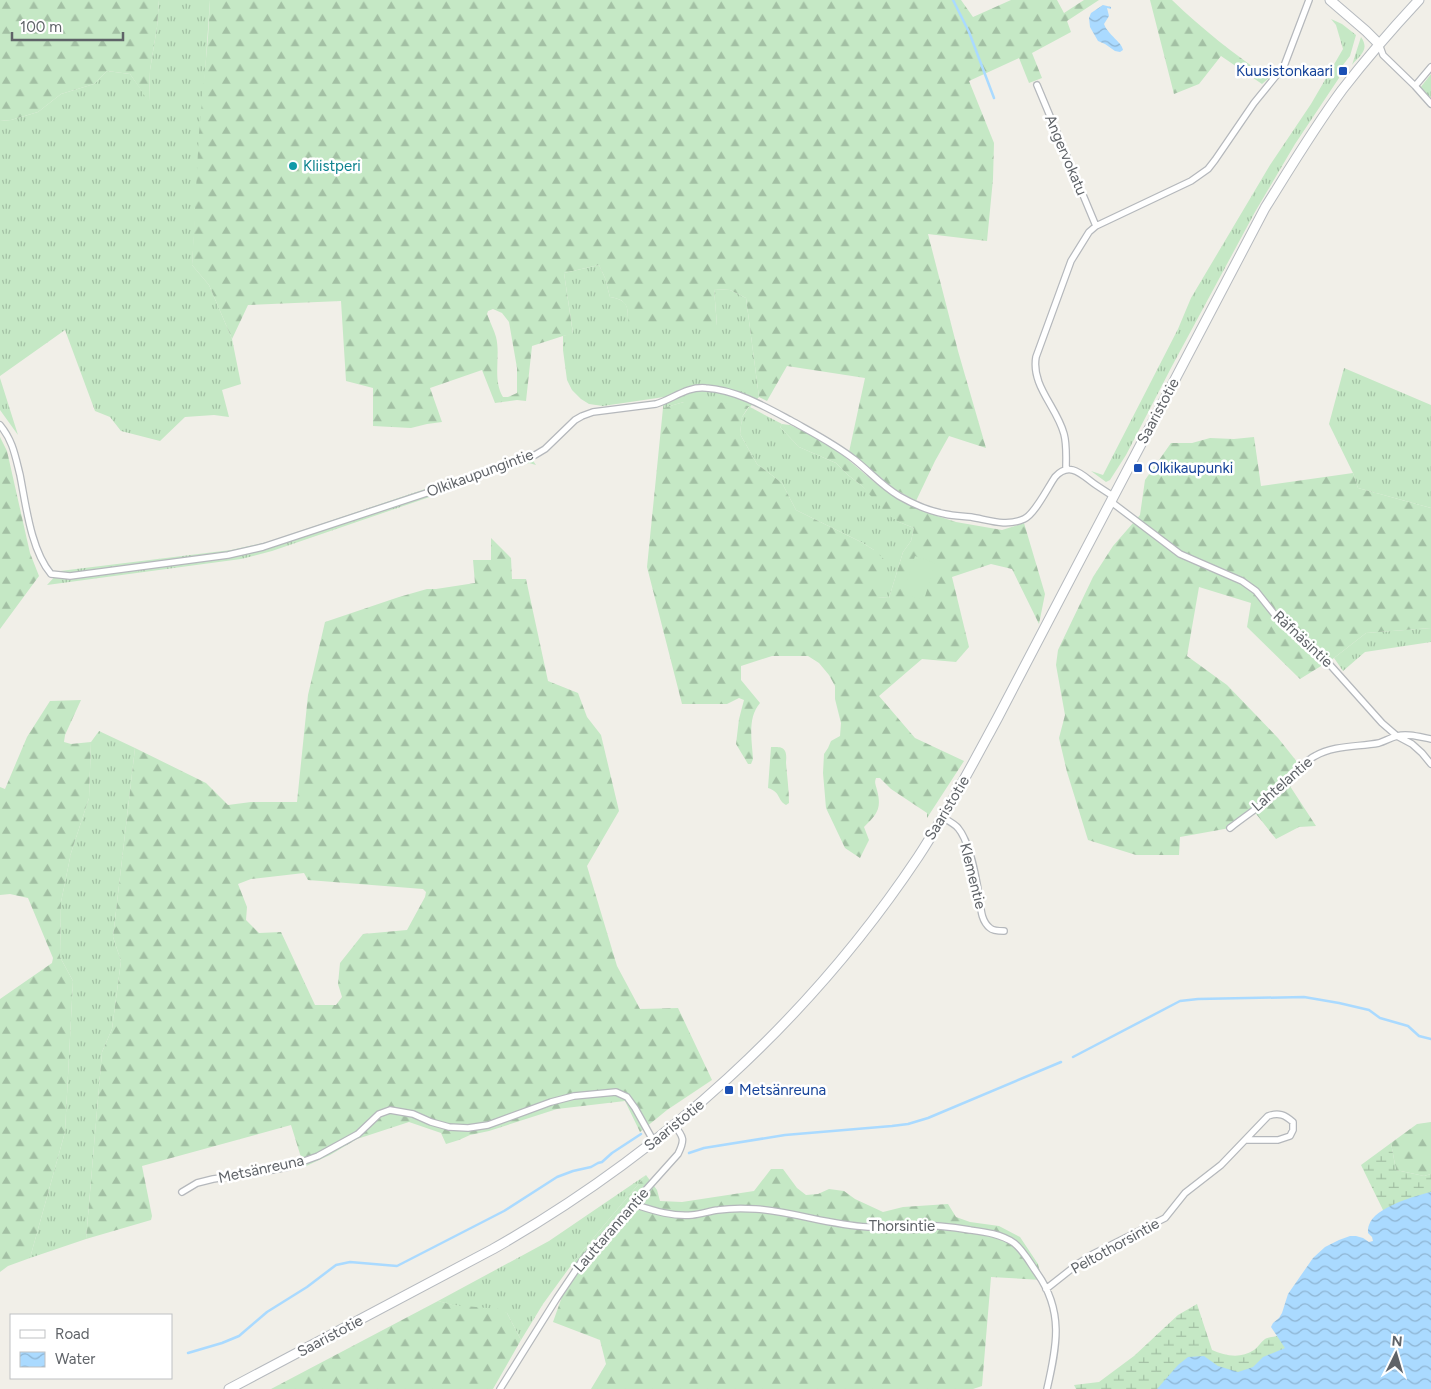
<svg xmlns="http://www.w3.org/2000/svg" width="1431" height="1389" viewBox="0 0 1431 1389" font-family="Figtree,sans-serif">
  <defs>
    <pattern id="grass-tufts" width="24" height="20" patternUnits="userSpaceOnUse" patternTransform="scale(1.25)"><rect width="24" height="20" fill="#c5e8c5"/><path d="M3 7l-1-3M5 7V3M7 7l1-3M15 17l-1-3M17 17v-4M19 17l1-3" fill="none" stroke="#a3c0a4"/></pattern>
    <pattern id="forest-firs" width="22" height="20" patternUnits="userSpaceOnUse" patternTransform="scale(1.25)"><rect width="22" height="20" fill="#c5e8c5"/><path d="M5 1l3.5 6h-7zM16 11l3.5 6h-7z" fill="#a3c0a4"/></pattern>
    <pattern id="wetland-marsh" width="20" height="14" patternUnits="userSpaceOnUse" patternTransform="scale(1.25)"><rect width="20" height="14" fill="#c5e8c5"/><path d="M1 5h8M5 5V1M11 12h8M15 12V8" fill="none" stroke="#a3c0a4"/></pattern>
    <pattern id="water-waves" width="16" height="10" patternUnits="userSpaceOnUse" patternTransform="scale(1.25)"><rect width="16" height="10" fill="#aadaff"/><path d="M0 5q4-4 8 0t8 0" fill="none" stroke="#8eb4d2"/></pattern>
  </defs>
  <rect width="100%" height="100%" fill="#f1efe8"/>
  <!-- grass -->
  <path fill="url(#grass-tufts)" d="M159,0H210L192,265L209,285L232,339L241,384L222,390L229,417L214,415L185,417L160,441L121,431L110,417L95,411L65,330L0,376V121L11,120L38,112L61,94L94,84L107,71L130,74L149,101L150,70L157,27Z
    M1331,19L1342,24L1356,35L1350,56L1339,70V78L1295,144L1255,212L1171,368L1126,455L1110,480L1106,482L1091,471L1103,475L1178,329L1191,298L1270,165L1311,104L1343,49L1336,25Z
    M1361,37C1370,50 1360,55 1352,65Z
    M1431,74V98L1420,88Z
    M599,265L605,278L610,297C629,300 628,307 628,324L717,325L714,289L730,290L746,298L759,397L750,407L782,424L780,427L799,447L836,463L848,475L861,485L899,522L914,528L911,541L903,552L889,598L876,597L874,550L861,542L796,510L782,483L757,464L740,434L742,417L749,407L684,402L663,408L664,397L603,406L589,404L581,399L572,390L567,380L563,350V336L573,333L564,273Z
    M1344,368L1431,405V508L1358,488L1353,473L1329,424Z
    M0,378L18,435L0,410Z
    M527,452L536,465L529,463L272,551L241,559L47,585L60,571L231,550L267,542L473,473Z
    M1431,628V642L1365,652L1343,671L1334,658L1366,633Z
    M99,731L135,748L113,937L121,961L112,1029L102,1052L86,1239L30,1258L65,1132L73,981L60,957L61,902L71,853L89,798L91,742Z
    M646,1175L575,1260L543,1304L521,1340L507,1313L452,1305L438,1301L549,1241Z"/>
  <!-- forest -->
  <path fill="url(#forest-firs)" fill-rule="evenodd" d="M0,0H159L157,27L150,70L149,102L130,74L107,71L94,84L61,94L38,112L11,120L0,121Z
    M210,0H961L973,17L1011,0H1057L1064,13L1084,0H1099L1067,21L1071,32L1032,53L1042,78L1029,83L1019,58L969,81L994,143L993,179L987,241L928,234L958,351L986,448L949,436L935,461L916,501L891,487L849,452L865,378L787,366L767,401L759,397L746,298L730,290L714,289L717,326L628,325C628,308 629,300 610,297L605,278L599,265L564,273L573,334L563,336L532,346L526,401L517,400L495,403L482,370L430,388L442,422L427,424L411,428L373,426V388L346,381L341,301L248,305L232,339L209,285L192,265L199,133L208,37ZM493,309L502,313L509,322L517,368V393L508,397H503C492,379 501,356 496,337C494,330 490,322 487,314L488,311Z
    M1150,0H1172C1202,29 1234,54 1269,78L1262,84L1221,56L1199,84L1174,94Z
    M709,401L749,406L742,417L740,434L757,464L782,483L796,510L861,542L874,550L887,562L877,597L889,598L903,552L911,541L914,528L899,522L888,515L861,485L848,475L836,463L799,447L780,427L782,424L790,425L816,437L838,451L873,481L888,492L901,501L928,513L956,522L1002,530L1024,523L1045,594L1039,624L1012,569L991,564L952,577L969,647L956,662L922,659L879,696L915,738L964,761L927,818V813L891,789L880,778H876C874,783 876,785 877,790C882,809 877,814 864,827L869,840L860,858L845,848L826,808L823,773L824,754L828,748L831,741L840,736L841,723L835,699V686L829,675L819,663L808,656H772L741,666V680L760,703C747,718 752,741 753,759L751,764H748L736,744L739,719L744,700L739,698L727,704H682L647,567L663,408L684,402Z
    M0,437L7,451L30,553L39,576L0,629Z
    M1254,437L1261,486L1353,473L1358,488L1431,508V628L1366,633L1334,658L1300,679L1247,627L1251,603L1199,587L1187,656L1227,685L1278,738L1302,768L1288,783L1316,826L1299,827L1276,839L1253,810L1230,828L1180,837L1179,855H1136L1088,840L1067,772L1059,738L1065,715L1056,665L1058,650L1093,577L1113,546L1140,515L1145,480L1171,443H1192L1210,438L1234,439Z
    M491,538L511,558L512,579H526L548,681L578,693L587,717L601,735L619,811L587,866L617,966L640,1009L678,1008L712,1080L667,1110L640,1132L625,1101L557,1109L489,1131L470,1135L459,1140L446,1144L441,1133L409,1122L357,1139L330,1155L304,1167L291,1125L142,1166L152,1216L151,1220L86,1239L102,1052L112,1029L121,961L113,937L135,748L206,783L228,805L251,802H297L308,695L325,622L399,597L427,589H436L475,583L473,560H491ZM304,873L308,880L423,889L426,892L425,897L407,930L363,934L340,963L338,984L342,997L336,1005H315L281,932L259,933L246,920L247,907L238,884L251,879Z
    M81,700L65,735L64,742L71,744L91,742L89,798L71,853L61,902L60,957L73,981L65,1132L30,1258L8,1266L0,1272V999L52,963L53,958L28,898L10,894L0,895V787L5,789L27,737L50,701Z
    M771,747C776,747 783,746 785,751C787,755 786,760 786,763C787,776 789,790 789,803L786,805C777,800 781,792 768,788Z
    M1431,1122V1174L1424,1176L1396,1170L1391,1143L1417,1124Z
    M771,1169H783L797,1188L806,1195L818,1194L829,1189L844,1191L855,1199L883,1212L903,1207L948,1204L956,1217L970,1222L999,1226L1020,1237L1038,1264L1042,1280L991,1277L982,1386L973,1389H591L606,1364L600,1340L553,1322L575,1260L646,1175L657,1190L660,1201L682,1202L754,1191Z
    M438,1301L453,1305L499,1309L507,1313L521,1340L493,1389H271Z"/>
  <!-- wetland -->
  <path fill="url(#wetland-marsh)" d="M1391,1143L1396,1170L1424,1176L1431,1174V1223L1398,1216L1383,1210L1361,1165Z
    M1197,1304L1212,1350C1225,1356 1241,1359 1254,1350C1258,1347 1261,1342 1265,1339C1268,1337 1273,1337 1277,1336L1300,1359L1292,1389H1076L1074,1385L1099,1382L1134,1356L1178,1315Z"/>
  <!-- pitch -->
  <path fill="#c5e8c5" d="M915,556L935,563L924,600L903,594Z"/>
  <!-- water -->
  <path fill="url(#water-waves)" d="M1103,5L1111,7V9L1107,8L1109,16L1104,24C1108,35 1122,42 1123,50L1120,52L1115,51L1105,44L1098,41L1090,27L1089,18L1091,13Z
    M1431,1192V1389H1157L1178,1365L1188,1357L1204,1356L1218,1366L1238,1372L1253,1367L1263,1357L1285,1348L1271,1327L1273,1323L1279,1318L1282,1313L1288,1294L1313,1258L1325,1247L1339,1240L1350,1236H1356L1363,1238L1369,1242L1373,1241L1372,1237L1368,1233C1368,1230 1368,1227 1369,1225C1375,1207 1415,1196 1431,1192Z"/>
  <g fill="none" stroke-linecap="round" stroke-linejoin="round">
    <!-- stream -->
    <path stroke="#aadaff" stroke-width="2.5" d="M953,0L969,32L994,98
      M1073,1057L1180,1001L1198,999L1304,997L1339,1003L1369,1010L1380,1018L1408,1026L1419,1036L1431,1039
      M689,1153L704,1148L785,1135L892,1126L908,1124L928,1118L1061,1062
      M188,1353L222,1343L239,1336L267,1312L307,1287L336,1265L350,1262L397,1266L504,1211L557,1177L573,1171L591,1167L598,1163L602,1162L612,1153L641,1134"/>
    <defs>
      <path id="street" d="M1379,44L1383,55L1415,86L1431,104
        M1037,85L1096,226
        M1415,86L1431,67
        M0,425C13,441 15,455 20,475C26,506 31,550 51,574L70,576L228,555L263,547L472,478L535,455L545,449L575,420L582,416L593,412L656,404C673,399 687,386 706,388C736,390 764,406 790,420C813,433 835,444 855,460C870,472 882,486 899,496C913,504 929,511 945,514C954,516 963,516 971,517C989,520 1006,527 1024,519C1035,514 1048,487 1055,477C1070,460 1083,476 1096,485C1102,489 1108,493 1113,496
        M1066,469C1066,458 1067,445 1064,434C1057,407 1031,386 1036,357L1071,261L1089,232L1096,226L1191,181L1208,169L1215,160L1254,103L1284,66L1309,0
        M1110,501L1180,554L1242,581L1256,591L1279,620L1299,634L1323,657L1382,723L1397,736L1412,744L1422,753L1431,764
        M942,817C947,820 955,824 958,828C970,842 976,877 979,895C981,906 980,920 990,928C993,931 1000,931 1004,931
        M1230,828C1249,813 1270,800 1288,783C1296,775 1304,761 1315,756C1334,745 1358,747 1379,743C1385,741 1390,738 1397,736C1407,733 1420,737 1431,739
        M182,1192L197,1183L213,1179L256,1173L288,1167L318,1156L358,1134L379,1114L390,1110L413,1114L431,1122L449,1127L468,1128L488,1125L551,1102L574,1096L616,1092L627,1097L635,1108L654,1142
        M633,1204C652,1210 672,1217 692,1215C701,1214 710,1211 718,1210C731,1208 743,1208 756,1209C794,1212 830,1225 868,1227C883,1227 899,1225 914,1225C933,1225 952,1227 970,1230C985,1232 1001,1234 1014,1243C1023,1250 1030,1263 1037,1273C1064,1311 1057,1346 1047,1389
        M1046,1289L1079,1263L1093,1254L1165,1218L1185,1193L1221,1165L1268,1116C1279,1112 1285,1115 1293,1122V1130L1290,1136L1278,1140H1246
        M500,1389L557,1298L582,1261L678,1154C685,1140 684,1137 674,1125"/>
      <path id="secondary" d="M1330,0L1366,31L1379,44
        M229,1389L493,1249C662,1153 810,1019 918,857C947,813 972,765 997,719C1024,668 1050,617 1077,566C1139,446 1202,327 1265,208C1290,168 1314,128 1342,90C1366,59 1392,29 1419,0"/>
    </defs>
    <!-- street casing -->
    <use href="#street" stroke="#b5b8bc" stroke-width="8"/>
    <!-- secondary casing -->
    <use href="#secondary" stroke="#b6babf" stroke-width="11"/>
    <!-- street -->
    <use href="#street" stroke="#fff" stroke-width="5.5"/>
    <!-- secondary -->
    <use href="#secondary" stroke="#fff" stroke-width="9"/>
  </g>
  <!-- markers -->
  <g fill="#1a4fb4" stroke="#fff" stroke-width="2">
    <rect x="1338" y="66" width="10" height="10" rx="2.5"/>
    <rect x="1133" y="463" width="10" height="10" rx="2.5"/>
    <rect x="724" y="1085" width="10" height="10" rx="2.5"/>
  </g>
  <circle fill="#0f9aa8" stroke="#fff" stroke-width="2" cx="293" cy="166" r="5"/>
  <g text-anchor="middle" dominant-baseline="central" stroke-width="5" stroke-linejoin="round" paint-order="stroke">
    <!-- transit labels -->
    <g font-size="15" fill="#164399" stroke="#fff" text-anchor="start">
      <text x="1333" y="71" text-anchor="end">Kuusistonkaari</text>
      <text x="1148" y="468">Olkikaupunki</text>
      <text x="739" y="1090">Metsänreuna</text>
    </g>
    <!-- street labels -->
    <g font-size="15" fill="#5f6368" stroke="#fff">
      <text transform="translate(1066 155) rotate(67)">Angervokatu</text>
      <text transform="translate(1158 411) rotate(-62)">Saaristotie</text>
      <text transform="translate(480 473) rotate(-20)">Olkikaupungintie</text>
      <text transform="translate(1303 639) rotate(43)">Räfnäsintie</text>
      <text transform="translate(1282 784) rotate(-41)">Lahtelantie</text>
      <text transform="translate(947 808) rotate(-59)">Saaristotie</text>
      <text transform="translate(973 876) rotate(76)">Klementie</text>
      <text transform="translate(674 1125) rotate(-39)">Saaristotie</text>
      <text transform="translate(261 1169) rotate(-12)">Metsänreuna</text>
      <text x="902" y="1226">Thorsintie</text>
      <text transform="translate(611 1230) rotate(-49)">Lauttarannantie</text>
      <text transform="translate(1115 1246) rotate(-29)">Peltothorsintie</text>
      <text transform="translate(330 1336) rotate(-28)">Saaristotie</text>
    </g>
    <!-- culture labels -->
    <g font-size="15" fill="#0d838f" stroke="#fff" text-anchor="start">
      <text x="303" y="166">Kliistperi</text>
    </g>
  </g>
  <!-- legend -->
  <rect x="10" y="1314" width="162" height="65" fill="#ffffff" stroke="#bfc1c3"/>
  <rect x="20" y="1330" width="25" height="8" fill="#ffffff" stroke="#bfc1c3"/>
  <text x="55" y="1339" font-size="15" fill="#5f6368">Road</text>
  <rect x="20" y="1352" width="25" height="15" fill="url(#water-waves)" stroke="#bfc1c3"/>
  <text x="55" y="1364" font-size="15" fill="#5f6368">Water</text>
  <!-- north arrow -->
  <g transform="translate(1396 1354) rotate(5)" stroke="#ffffff" stroke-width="4" paint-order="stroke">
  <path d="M0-4L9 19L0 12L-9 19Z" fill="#5f6368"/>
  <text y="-8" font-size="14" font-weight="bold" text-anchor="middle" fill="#5f6368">N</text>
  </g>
  <!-- scale -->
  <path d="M12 32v8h111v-8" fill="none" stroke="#5f6368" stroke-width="2.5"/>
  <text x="20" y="32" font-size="15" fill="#5f6368" stroke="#ffffff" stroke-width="4" paint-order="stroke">100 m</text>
</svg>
